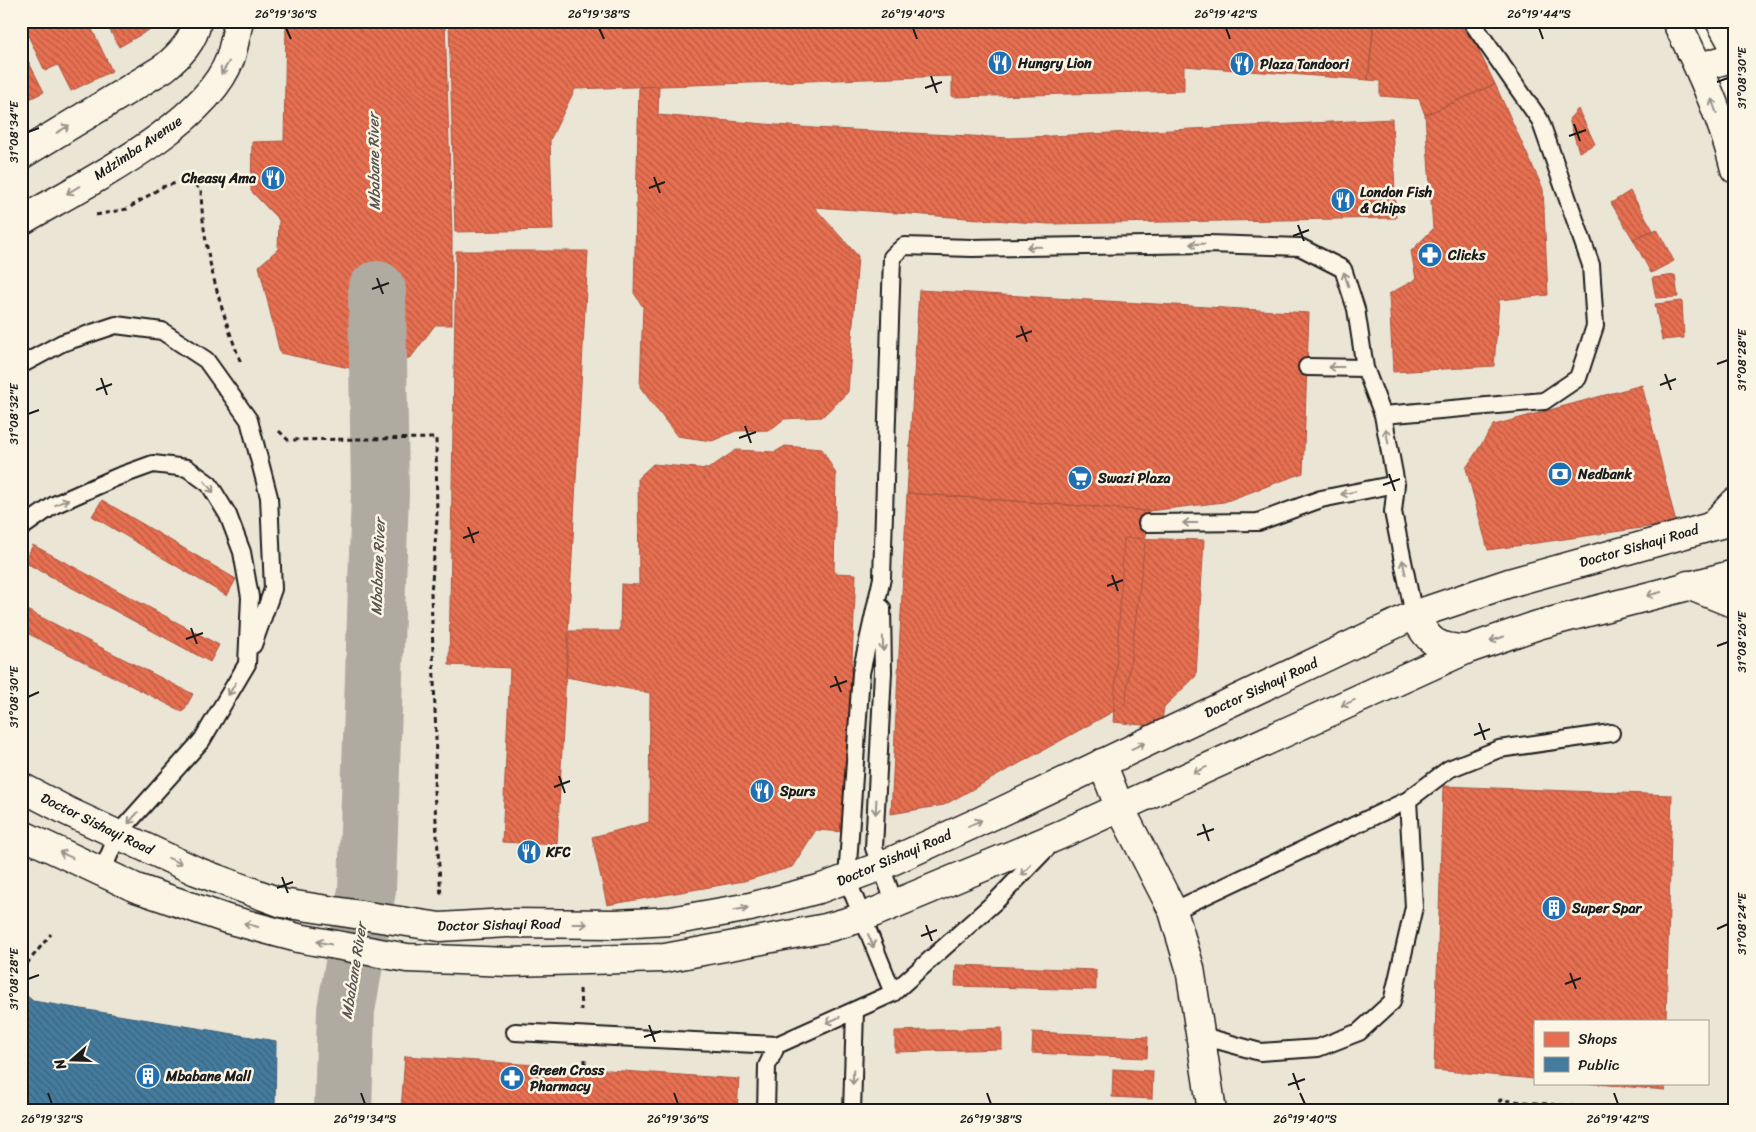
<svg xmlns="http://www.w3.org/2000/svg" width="1756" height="1132" viewBox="0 0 1756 1132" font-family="Sriracha,sans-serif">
  <defs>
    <pattern id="shops-back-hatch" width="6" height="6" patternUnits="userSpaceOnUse" patternTransform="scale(1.25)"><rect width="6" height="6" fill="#e76f51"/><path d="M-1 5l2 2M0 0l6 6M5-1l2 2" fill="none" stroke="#ba5a42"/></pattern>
    <pattern id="public-back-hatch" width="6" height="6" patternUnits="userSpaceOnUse" patternTransform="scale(1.25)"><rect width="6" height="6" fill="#457b9d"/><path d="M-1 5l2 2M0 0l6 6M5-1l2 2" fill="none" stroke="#39647f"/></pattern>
  </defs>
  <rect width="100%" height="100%" fill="#fcf5e5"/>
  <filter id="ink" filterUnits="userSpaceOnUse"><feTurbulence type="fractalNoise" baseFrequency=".02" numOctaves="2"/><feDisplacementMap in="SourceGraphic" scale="10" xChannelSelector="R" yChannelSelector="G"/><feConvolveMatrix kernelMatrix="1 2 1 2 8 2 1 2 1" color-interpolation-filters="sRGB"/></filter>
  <g filter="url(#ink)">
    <!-- built -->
    <path fill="#ebe5d6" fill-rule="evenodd" d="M21,21H1676L1735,169V1111H21ZM1535,1021H1707V1083H1535Z"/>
    <!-- shops -->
    <path fill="url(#shops-back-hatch)" stroke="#aa5641" d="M21,21H88L112,71L71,91L58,65L45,71Z
      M105,21H165L119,47Z
      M286,21H445L452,234V325H435L412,356L392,369L363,371L280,353L259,266L278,249L279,220L251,191L252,142L284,141Z
      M449,21H1374L1368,80L1184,66V91L952,97V76L575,89L550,140L553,230L455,232Z
      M1374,21H1457L1476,45L1495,84L1425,115L1419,99L1380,96V81L1368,80Z
      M21,47L44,92L21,103Z
      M1495,84L1543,189L1548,295L1499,300L1494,366L1393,372L1389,294L1416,279L1411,251L1433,229L1425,115Z
      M659,86L658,115L813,128L1010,138L1392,119L1396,218L1049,224L814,207L858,256L848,392L822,417L784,419L770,430L736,431L712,441L677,436L640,387L643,307L634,293L639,87Z
      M1578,109L1595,144L1579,152L1569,119Z
      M1630,191L1653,230L1633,239L1611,203Z
      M1657,229L1674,261L1651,273L1633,239Z
      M456,251H588L557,845L502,842L510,668L449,665Z
      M1675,275L1678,297L1656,298L1652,278Z
      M919,290L1309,313L1303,473L1224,502L1149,511L907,493Z
      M1682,301L1684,338L1662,340L1655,304Z
      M1642,385L1676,523L1488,550L1466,468L1494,425Z
      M785,446L822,449L836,474L834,573L856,574L844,832L816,830L792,867L744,881L607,905L592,837L649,822L650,693L566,677L569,631H620L621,584L639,585L638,478L653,464L708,469L736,450L775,452Z
      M907,493L1149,511L1125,705L944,805L891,814Z
      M102,500L236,579L227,596L92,516Z
      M1124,538L1204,540L1196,676L1164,707L1161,727L1113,722Z
      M33,545L219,645L210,662L24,562Z
      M21,607L193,694L183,712L21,630Z
      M1443,786L1672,795L1666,1021H1535V1079L1434,1070Z
      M956,965L1096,970V990L955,986Z
      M1002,1028V1049L895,1052V1031Z
      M1033,1032L1148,1037L1147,1058L1032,1053Z
      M405,1056L739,1079L737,1111H401Z
      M1113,1069L1153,1071L1152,1099L1112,1097Z
      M1585,1083H1665V1090Z"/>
    <!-- public -->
    <path fill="url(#public-back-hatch)" stroke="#395e76" d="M21,991L33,1001L276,1041L275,1111H21Z"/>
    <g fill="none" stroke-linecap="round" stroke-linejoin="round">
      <!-- river -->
      <path stroke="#b0aba1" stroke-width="58" d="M343,1111L346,1010L367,890L380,493L377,290"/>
      <defs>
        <path id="lane" d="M21,365L62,343L116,325L162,331L206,360L249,420L269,497L273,589L253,645
          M1307,367L1365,368
          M1383,415L1544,401L1578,378L1595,326L1591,265L1540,120L1471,21
          M1147,523L1258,522L1321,499L1396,484
          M21,528L54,505L117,477L153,464L187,468L209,484L228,515L242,552L250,597L247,664L202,740L118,834L102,872
          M882,608L883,672L874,848L895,904
          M1173,911L1408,800L1449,769L1499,749L1611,733
          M893,993L847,879L861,673L882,578L892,257L904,246L972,248L1208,244L1300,247L1343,269L1356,309L1365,368L1383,415L1396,484L1393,512L1414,615
          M515,1032L777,1045
          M1199,1035L1260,1052L1318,1048L1359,1032L1392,1002L1414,907L1408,800
          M766,1111L767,1066L777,1045L893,993L998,899L1050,845
          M852,1111L855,1011"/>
        <path id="street" d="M1700,67L1735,57
          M1102,763L1119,806L1173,911L1190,968L1212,1111"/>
        <path id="secondary" d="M21,155L164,68C179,56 194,41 197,21
          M21,221C82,185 205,126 230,59C234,47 236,33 239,21
          M1414,615C1429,642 1436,649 1468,649
          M21,787L69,812L196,871L282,903L440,927L507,923L616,924L671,921L750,907L819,889L881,866L998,813L1414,615L1509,583L1735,520
          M21,834L136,888L227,919L298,938L407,958L509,962L665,958L826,928L861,918L1060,835L1468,649L1538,625L1735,574"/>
        <path id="primary" d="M1676,21C1700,68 1722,117 1735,169
          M1720,21L1735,48
          M1712,526L1735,502
          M1688,585L1735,604"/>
      </defs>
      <!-- lane casing -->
      <use href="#lane" stroke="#1c1c1c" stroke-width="20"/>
      <!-- street casing -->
      <use href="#street" stroke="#1c1c1c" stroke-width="31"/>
      <!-- secondary casing -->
      <use href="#secondary" stroke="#1c1c1c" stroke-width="31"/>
      <!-- primary casing -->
      <use href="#primary" stroke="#1c1c1c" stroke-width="31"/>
      <!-- path -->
      <path stroke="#1c1c1c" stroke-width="3" stroke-dasharray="5 4" stroke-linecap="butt" d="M96,215L127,209L162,187L187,180L201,189C202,248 220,308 241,363
        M279,431L288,440L436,438L437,520L431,593L436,739L434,790L441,897
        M21,971L51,934
        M580,989L581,1010
        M585,1059V1068
        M1496,1111L1500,1100L1633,1111"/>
      <!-- lane -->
      <use href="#lane" stroke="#fcf5e5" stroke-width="16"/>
      <!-- street -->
      <use href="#street" stroke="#fcf5e5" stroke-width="28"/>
      <!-- secondary -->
      <use href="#secondary" stroke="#fcf5e5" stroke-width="28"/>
      <!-- primary -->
      <use href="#primary" stroke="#fcf5e5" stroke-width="28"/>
    </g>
    <!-- one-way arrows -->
    <defs><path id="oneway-shaft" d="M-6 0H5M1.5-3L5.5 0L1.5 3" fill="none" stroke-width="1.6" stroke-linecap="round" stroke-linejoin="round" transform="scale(1.25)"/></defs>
    <g stroke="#97938b">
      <use href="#oneway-shaft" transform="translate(225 68) rotate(122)"/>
      <use href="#oneway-shaft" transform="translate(1714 106) rotate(-110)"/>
      <use href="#oneway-shaft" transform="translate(63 129) rotate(-31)"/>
      <use href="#oneway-shaft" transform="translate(73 190) rotate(149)"/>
      <use href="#oneway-shaft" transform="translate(1197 244) rotate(179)"/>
      <use href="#oneway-shaft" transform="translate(1034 247) rotate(179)"/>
      <use href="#oneway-shaft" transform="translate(1346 279) rotate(-108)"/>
      <use href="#oneway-shaft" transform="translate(1336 367) rotate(-180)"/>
      <use href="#oneway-shaft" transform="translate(1387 436) rotate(-100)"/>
      <use href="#oneway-shaft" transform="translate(209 487) rotate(51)"/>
      <use href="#oneway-shaft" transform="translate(1348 493) rotate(169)"/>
      <use href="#oneway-shaft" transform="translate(62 502) rotate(-24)"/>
      <use href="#oneway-shaft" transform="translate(1190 523) rotate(180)"/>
      <use href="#oneway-shaft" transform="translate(1404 567) rotate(-102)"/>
      <use href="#oneway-shaft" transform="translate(1654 594) rotate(165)"/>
      <use href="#oneway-shaft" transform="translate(1497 639) rotate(161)"/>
      <use href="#oneway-shaft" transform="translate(883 644) rotate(89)"/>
      <use href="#oneway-shaft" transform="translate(232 689) rotate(121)"/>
      <use href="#oneway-shaft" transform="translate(1348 703) rotate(156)"/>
      <use href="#oneway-shaft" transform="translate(1138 746) rotate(-25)"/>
      <use href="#oneway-shaft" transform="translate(1200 770) rotate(156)"/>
      <use href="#oneway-shaft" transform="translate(876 807) rotate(93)"/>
      <use href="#oneway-shaft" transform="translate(133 818) rotate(131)"/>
      <use href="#oneway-shaft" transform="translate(975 823) rotate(-24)"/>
      <use href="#oneway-shaft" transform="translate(66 855) rotate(-155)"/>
      <use href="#oneway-shaft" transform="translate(175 861) rotate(25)"/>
      <use href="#oneway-shaft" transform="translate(1026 870) rotate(134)"/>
      <use href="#oneway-shaft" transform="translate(741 909) rotate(-10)"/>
      <use href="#oneway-shaft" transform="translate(580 924)"/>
      <use href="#oneway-shaft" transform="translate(251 925) rotate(-165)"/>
      <use href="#oneway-shaft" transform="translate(871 941) rotate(67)"/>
      <use href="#oneway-shaft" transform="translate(324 943) rotate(-169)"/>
      <use href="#oneway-shaft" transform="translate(833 1020) rotate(156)"/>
      <use href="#oneway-shaft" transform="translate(853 1077) rotate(92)"/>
    </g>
  </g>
  <!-- ticks -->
  <path fill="none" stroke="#1c1c1c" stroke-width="2" d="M286,28L291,39M599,28L604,39M913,28L917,39M1226,28L1230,39M1539,28L1543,39M931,76L937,93M1717,82L1728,78M925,88L942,82M1574,124L1580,141M28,132L39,128M1569,136L1586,130M654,177L660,193M649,188L665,182M1298,225L1304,241M1293,236L1309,230M377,278L383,294M372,289L389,283M1021,326L1027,342M1016,337L1032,331M1717,364L1728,360M1665,374L1671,390M101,378L107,395M1660,385L1676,379M96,390L112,384M28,414L39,410M745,426L751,443M739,438L756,432M1389,474L1395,491M1383,485L1400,479M468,527L474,543M463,538L479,532M1112,575L1118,591M1107,586L1123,580M191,628L197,644M186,639L203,633M1717,646L1728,642M835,676L841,692M830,687L847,681M28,697L39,692M1479,723L1485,740M1474,735L1490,729M559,776L565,793M554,787L570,781M1203,824L1209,841M1197,835L1214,829M282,877L288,893M277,888L293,882M926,925L932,941M1717,929L1728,924M921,936L937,930M1570,973L1576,989M28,979L39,975M1565,984L1581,978M649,1025L655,1042M644,1037L661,1031M1293,1073L1299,1090M1288,1085L1305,1079M48,1093L52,1104M361,1093L365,1104M674,1093L678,1104M987,1093L991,1104M1300,1093L1305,1104M1614,1093L1618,1104"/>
  <!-- icons -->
  <defs>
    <symbol id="restaurant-disc" viewBox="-11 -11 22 22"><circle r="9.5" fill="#1f6fb2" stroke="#fcf5e5"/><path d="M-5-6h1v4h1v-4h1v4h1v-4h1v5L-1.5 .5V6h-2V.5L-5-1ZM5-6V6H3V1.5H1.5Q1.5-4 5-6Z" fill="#fff"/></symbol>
    <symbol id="pharmacy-disc" viewBox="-11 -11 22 22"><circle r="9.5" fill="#1f6fb2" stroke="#fcf5e5"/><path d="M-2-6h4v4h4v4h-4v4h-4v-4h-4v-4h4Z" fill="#fff"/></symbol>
    <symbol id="bank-disc" viewBox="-11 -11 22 22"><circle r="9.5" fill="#1f6fb2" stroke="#fcf5e5"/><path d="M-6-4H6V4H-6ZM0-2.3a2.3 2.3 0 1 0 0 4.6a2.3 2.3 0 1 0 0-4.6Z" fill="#fff"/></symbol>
    <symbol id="supermarket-disc" viewBox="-11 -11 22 22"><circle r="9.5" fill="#1f6fb2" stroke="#fcf5e5"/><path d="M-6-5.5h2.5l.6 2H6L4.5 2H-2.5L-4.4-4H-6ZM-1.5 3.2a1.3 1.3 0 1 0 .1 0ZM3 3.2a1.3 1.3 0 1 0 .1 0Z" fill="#fff"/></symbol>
    <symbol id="building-disc" viewBox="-11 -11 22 22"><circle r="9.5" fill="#1f6fb2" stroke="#fcf5e5"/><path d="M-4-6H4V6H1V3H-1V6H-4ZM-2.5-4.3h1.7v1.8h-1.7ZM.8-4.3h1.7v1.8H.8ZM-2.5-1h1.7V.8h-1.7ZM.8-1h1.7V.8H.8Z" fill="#fff"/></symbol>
  </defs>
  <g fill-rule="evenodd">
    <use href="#restaurant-disc" x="986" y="49" width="28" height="28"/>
    <use href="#restaurant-disc" x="1228" y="50" width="28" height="28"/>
    <use href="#restaurant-disc" x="259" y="164" width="28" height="28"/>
    <use href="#restaurant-disc" x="1329" y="186" width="28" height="28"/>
    <use href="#pharmacy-disc" x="1416" y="241" width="28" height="28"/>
    <use href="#bank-disc" x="1546" y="460" width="28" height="28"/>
    <use href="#supermarket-disc" x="1066" y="464" width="28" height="28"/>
    <use href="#restaurant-disc" x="748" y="777" width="28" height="28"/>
    <use href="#restaurant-disc" x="515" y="838" width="28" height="28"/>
    <use href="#building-disc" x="1540" y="894" width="28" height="28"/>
    <use href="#building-disc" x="134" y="1062" width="28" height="28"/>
    <use href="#pharmacy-disc" x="498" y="1064" width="28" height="28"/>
  </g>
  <g text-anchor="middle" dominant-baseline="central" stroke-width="5" stroke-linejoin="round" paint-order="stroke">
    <!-- poi labels -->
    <g font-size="14" font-weight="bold" fill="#1c1c1c" stroke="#fcf5e5" text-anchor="start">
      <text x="1018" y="63">Hungry Lion</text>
      <text x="1260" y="64">Plaza Tandoori</text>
      <text x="256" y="178" text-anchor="end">Cheasy Ama</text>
      <text x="1360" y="192">London Fish<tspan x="1360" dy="16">&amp; Chips</tspan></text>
      <text x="1448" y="255">Clicks</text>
      <text x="1578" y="474">Nedbank</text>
      <text x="1098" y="478">Swazi Plaza</text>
      <text x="780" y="791">Spurs</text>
      <text x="546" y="852">KFC</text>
      <text x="1572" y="908">Super Spar</text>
      <text x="530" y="1070">Green Cross<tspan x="530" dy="16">Pharmacy</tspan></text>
      <text x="166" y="1076">Mbabane Mall</text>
    </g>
    <!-- street labels -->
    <g font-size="14" fill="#1c1c1c" stroke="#fcf5e5">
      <text transform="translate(138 148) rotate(-34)">Mdzimba Avenue</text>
      <text transform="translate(1639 546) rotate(-16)">Doctor Sishayi Road</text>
      <text transform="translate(1261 688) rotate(-25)">Doctor Sishayi Road</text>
      <text transform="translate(97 824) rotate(26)">Doctor Sishayi Road</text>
      <text transform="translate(894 858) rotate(-23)">Doctor Sishayi Road</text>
      <text transform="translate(499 925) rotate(-1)">Doctor Sishayi Road</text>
    </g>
    <!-- water labels -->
    <g font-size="15" font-style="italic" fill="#575551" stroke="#fcf5e5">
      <text transform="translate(374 162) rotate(-91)">Mbabane River</text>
      <text transform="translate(378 567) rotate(-88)">Mbabane River</text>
      <text transform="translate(354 971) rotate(-81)">Mbabane River</text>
    </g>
  </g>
  <!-- margin -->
  <rect width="1756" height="1132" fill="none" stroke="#fcf5e5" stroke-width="55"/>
  <!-- legend -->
  <rect x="1534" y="1020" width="175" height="65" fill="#fcf5e5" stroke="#a29e95"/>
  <rect x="1544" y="1032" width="25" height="15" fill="#e76f51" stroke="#a29e95"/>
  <text x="1578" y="1044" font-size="15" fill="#1c1c1c">Shops</text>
  <rect x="1544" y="1057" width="25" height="15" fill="#457b9d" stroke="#a29e95"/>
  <text x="1578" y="1070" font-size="15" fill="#1c1c1c">Public</text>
  <!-- north arrow -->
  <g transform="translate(72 1060) rotate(250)" stroke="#fcf5e5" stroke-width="4" paint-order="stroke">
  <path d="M0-4L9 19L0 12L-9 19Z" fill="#1c1c1c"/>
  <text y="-8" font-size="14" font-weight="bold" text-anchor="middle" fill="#1c1c1c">N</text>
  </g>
  <rect x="28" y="28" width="1700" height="1076" fill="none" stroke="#1c1c1c" stroke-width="2"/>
  <g font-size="12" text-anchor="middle" fill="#1c1c1c">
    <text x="286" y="18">26°19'36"S</text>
    <text x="599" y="18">26°19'38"S</text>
    <text x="913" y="18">26°19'40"S</text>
    <text x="1226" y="18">26°19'42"S</text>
    <text x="1539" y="18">26°19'44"S</text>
    <text transform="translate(1742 78) rotate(-90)" y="4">31°08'30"E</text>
    <text transform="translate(14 132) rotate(-90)" y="4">31°08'34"E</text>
    <text transform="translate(1742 360) rotate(-90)" y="4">31°08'28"E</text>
    <text transform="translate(14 414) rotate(-90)" y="4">31°08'32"E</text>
    <text transform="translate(1742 642) rotate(-90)" y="4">31°08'26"E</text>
    <text transform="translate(14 697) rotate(-90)" y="4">31°08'30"E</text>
    <text transform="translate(1742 924) rotate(-90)" y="4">31°08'24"E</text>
    <text transform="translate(14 979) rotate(-90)" y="4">31°08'28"E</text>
    <text x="52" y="1123">26°19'32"S</text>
    <text x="365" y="1123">26°19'34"S</text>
    <text x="678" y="1123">26°19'36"S</text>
    <text x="991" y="1123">26°19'38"S</text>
    <text x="1305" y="1123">26°19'40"S</text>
    <text x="1618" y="1123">26°19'42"S</text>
  </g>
</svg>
